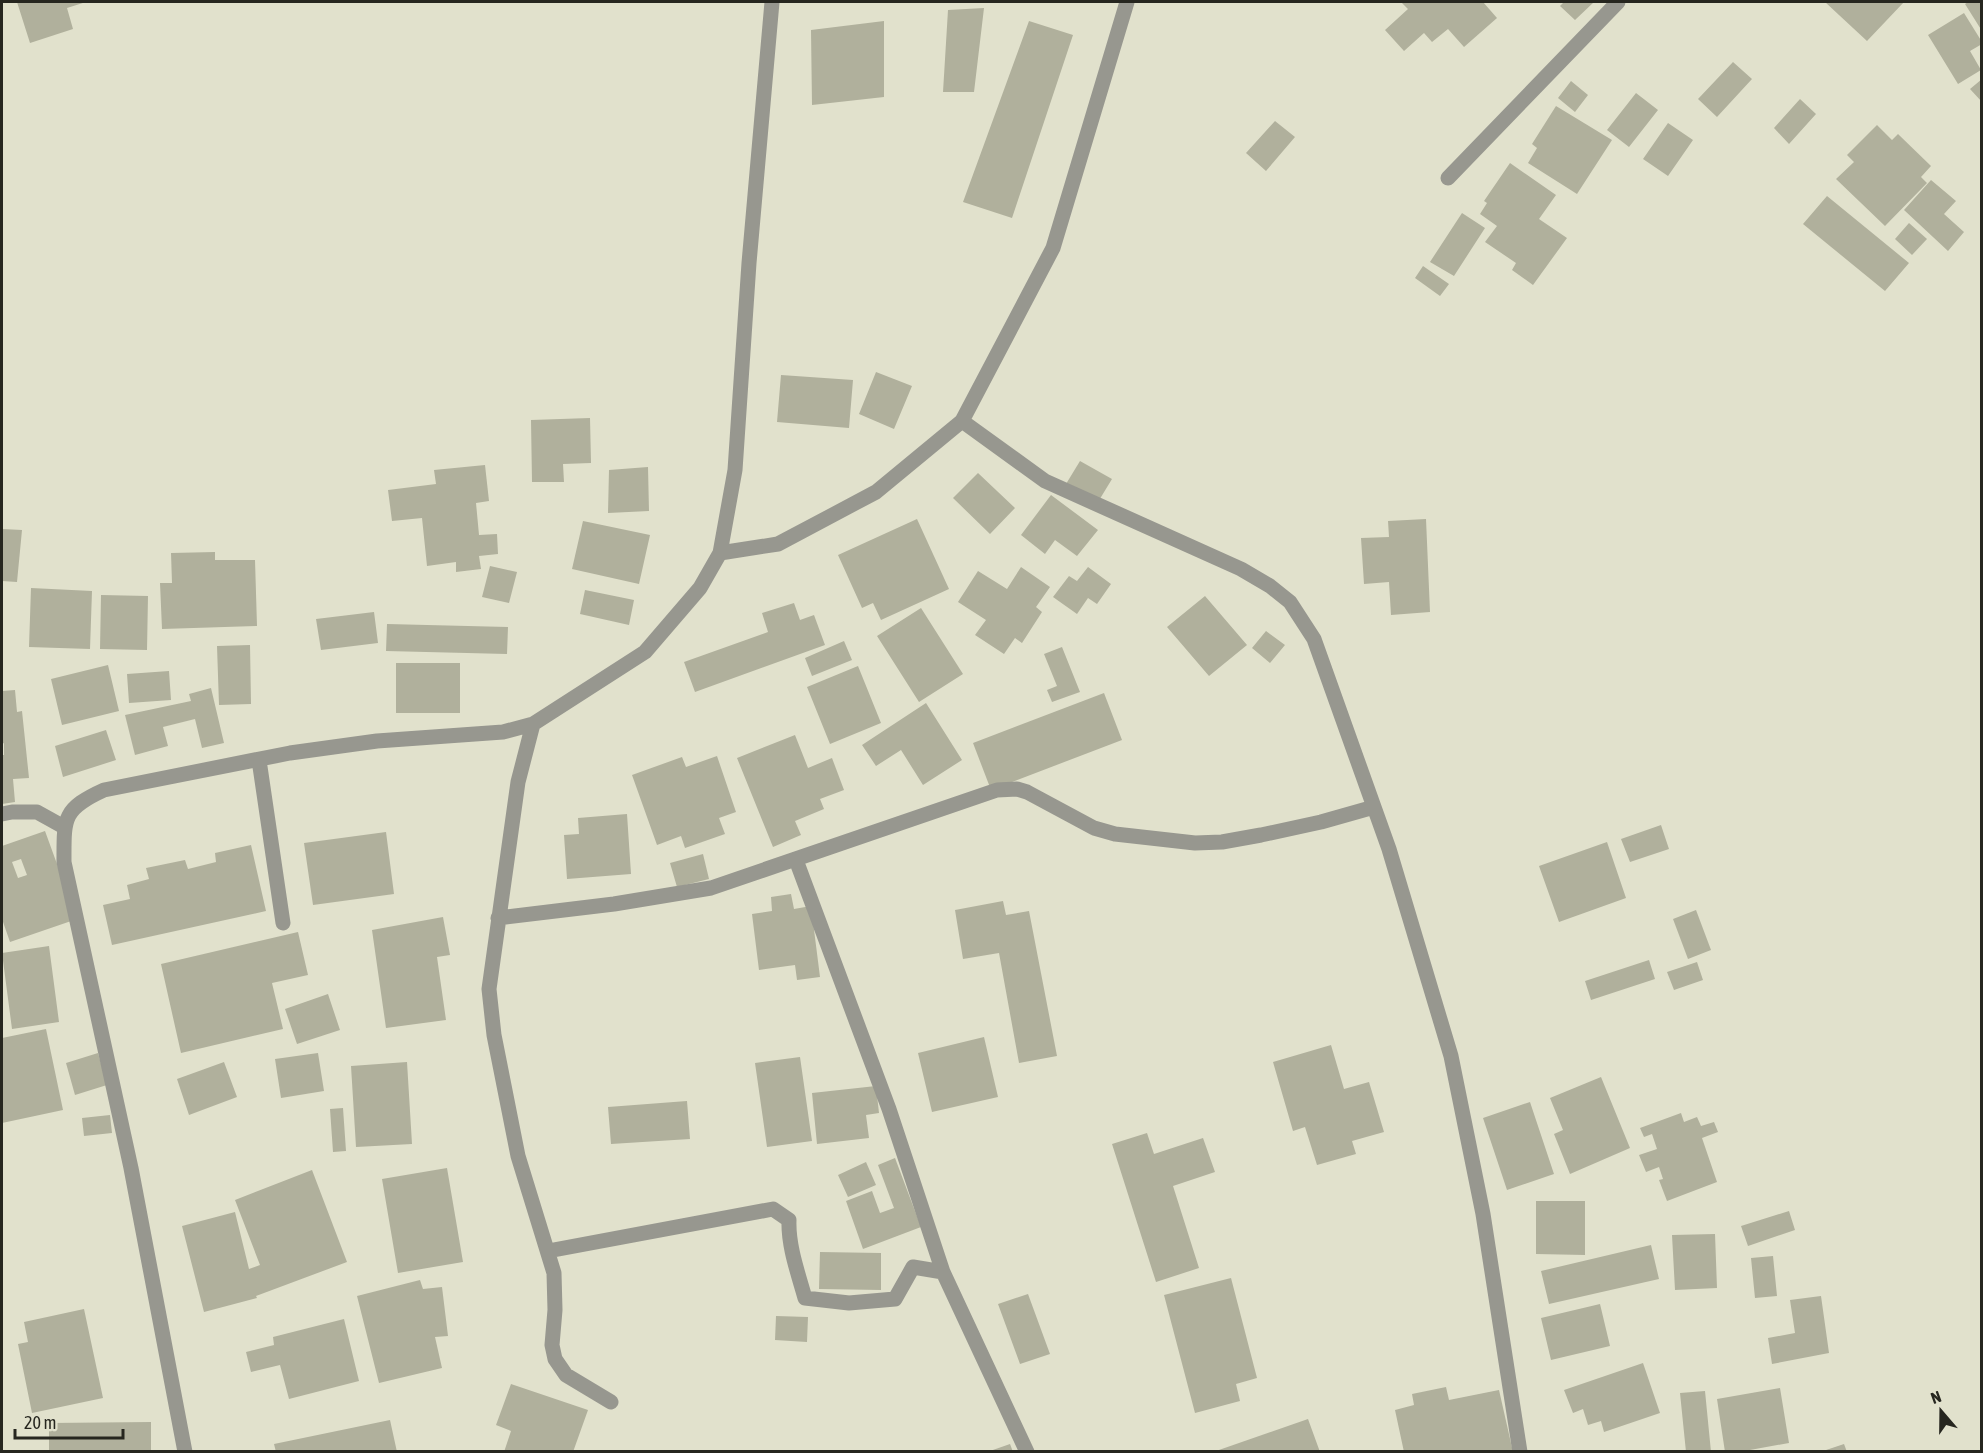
<svg xmlns="http://www.w3.org/2000/svg" width="1983" height="1453" viewBox="0 0 1983 1453" font-family="'Asap Condensed',sans-serif">
  <rect width="100%" height="100%" fill="#e1e1cc"/>
  <!-- building -->
  <path fill="#b0b09c" fill-rule="evenodd" d="M17,2H86L67,8L73,29L30,43Z
    M1401,2H1483L1497,18L1464,47L1448,29L1432,42L1424,33L1404,51L1385,30L1408,9Z
    M1564,2H1594L1575,20L1560,6Z
    M1825,2H1904L1867,41Z
    M1968,2H1982V31L1965,4Z
    M984,8L974,92H943L948,10Z
    M1964,13L1982,42V44L1970,51L1981,70L1958,84L1928,35Z
    M884,21V97L812,105L811,30Z
    M1029,21L1073,35L1012,218L963,202Z
    M1733,62L1752,79L1717,117L1698,99Z
    M1982,79V102L1970,89Z
    M1571,81L1588,95L1575,112L1558,98Z
    M1636,93L1658,110L1629,147L1607,130Z
    M1800,99L1816,114L1789,144L1774,128Z
    M1556,106L1612,140L1577,194L1528,163L1537,148L1532,144Z
    M1275,121L1295,137L1266,171L1246,153Z
    M1668,123L1693,140L1668,176L1643,159Z
    M1877,125L1892,140L1898,134L1931,166L1921,177L1927,183L1885,226L1836,179L1854,162L1847,155Z
    M1510,163L1556,195L1539,219L1567,238L1533,285L1512,270L1516,263L1485,242L1497,226L1480,214L1487,203L1484,201Z
    M1931,180L1956,201L1944,214L1964,232L1948,251L1904,210Z
    M1827,196L1909,263L1885,291L1803,224Z
    M1462,213L1485,228L1454,276L1430,262Z
    M1909,223L1927,239L1912,255L1895,239Z
    M1423,266L1449,284L1440,296L1415,278Z
    M876,372L912,386L894,429L859,414Z
    M781,375L853,380L849,428L777,422Z
    M590,418L591,463L563,464L564,482H532L531,420Z
    M1080,461L1112,479L1098,502L1066,484Z
    M485,465L489,501L476,503L479,535L497,534L498,554L479,556L481,569L456,572V562L427,566L422,518L392,521L388,490L436,484L434,470Z
    M648,467L649,511L608,513L609,470Z
    M978,473L1015,508L990,534L953,498Z
    M1051,495L1098,530L1077,556L1055,540L1045,554L1021,535Z
    M917,519L949,589L881,620L873,603L862,608L838,555Z
    M1426,519L1430,612L1391,615L1389,582L1364,584L1361,538L1389,537L1388,521Z
    M583,521L650,535L639,584L572,569Z
    M2,529L22,530L17,582L2,581Z
    M215,552V560H255L257,626L162,629L160,583H172L171,553Z
    M490,566L517,572L509,603L482,597Z
    M1021,567L1050,587L1036,607L1042,612L1022,643L1015,638L1004,654L975,635L986,620L958,602L978,571L1007,589Z
    M1088,567L1111,584L1097,604L1088,598L1077,614L1053,597L1069,576L1077,581Z
    M31,588L92,591L90,649L29,647Z
    M585,590L634,600L629,625L580,614Z
    M101,595L148,596L147,650L100,649Z
    M1205,596L1247,645L1209,676L1167,627Z
    M794,603L800,620L814,615L825,645L695,692L684,662L768,632L762,613Z
    M921,608L963,674L919,702L877,636Z
    M374,612L378,643L321,650L316,619Z
    M387,624L508,627L507,654L386,651Z
    M1266,631L1285,645L1270,663L1252,648Z
    M844,641L852,660L812,676L805,658Z
    M250,645L251,704L219,705L217,646Z
    M1062,647L1080,692L1052,702L1047,690L1057,686L1044,654Z
    M396,663H460V713H396Z
    M108,665L119,711L62,725L51,679Z
    M858,666L881,723L830,744L807,687Z
    M169,671L171,700L129,703L127,674Z
    M211,688L224,743L202,748L195,719L163,727L168,746L135,755L125,715L191,701L189,694Z
    M15,690L17,712L22,711L29,778L13,779L15,802L2,804V755H4V743L2,744V691Z
    M1104,693L1122,740L991,790L973,743Z
    M926,703L962,760L923,785L901,750L876,766L862,745Z
    M106,730L116,760L63,777L55,746Z
    M795,735L808,768L832,758L844,790L820,799L824,809L795,821L801,835L773,847L737,758Z
    M717,756L736,812L719,818L725,834L685,848L681,836L657,845L632,775L682,757L686,767Z
    M627,814L631,874L567,879L564,835L579,834L578,818Z
    M1661,825L1669,849L1630,862L1621,839Z
    M45,831L77,919L10,942L2,919V846ZM21,859L27,875L18,878L12,862Z
    M386,832L394,894L313,905L304,843Z
    M1607,842L1626,898L1559,922L1539,866Z
    M251,845L266,911L112,945L103,905L130,899L127,885L149,879L146,868L185,860L188,869L216,862L215,853Z
    M703,854L709,879L677,887L670,863Z
    M791,894L794,909L811,906L820,977L797,980L795,965L759,970L752,914L772,911L771,897Z
    M1003,901L1006,915L1029,911L1057,1056L1019,1063L999,953L963,959L955,910Z
    M1696,910L1711,950L1688,959L1673,919Z
    M443,917L450,955L437,957L446,1020L386,1028L372,930Z
    M298,932L308,975L272,983L283,1029L181,1053L161,964Z
    M49,946L59,1022L12,1029L2,953Z
    M1649,960L1655,979L1591,1000L1585,981Z
    M1697,962L1703,980L1674,990L1667,972Z
    M328,994L340,1030L297,1044L285,1009Z
    M46,1029L63,1110L2,1123V1038Z
    M984,1037L998,1097L932,1112L918,1053Z
    M1331,1045L1344,1089L1369,1082L1384,1132L1352,1141L1356,1154L1317,1165L1305,1127L1293,1131L1273,1062Z
    M98,1053L107,1085L75,1095L66,1063Z
    M318,1053L324,1091L281,1098L275,1059Z
    M800,1057L812,1141L767,1147L755,1063Z
    M224,1062L237,1097L189,1115L177,1079Z
    M407,1062L412,1144L356,1147L351,1066Z
    M1601,1077L1630,1148L1570,1174L1554,1134L1563,1130L1550,1098Z
    M876,1086L879,1113L866,1115L869,1138L817,1144L812,1093Z
    M687,1101L690,1139L611,1144L608,1107Z
    M1530,1102L1554,1174L1507,1190L1483,1118Z
    M343,1108L346,1151L333,1152L330,1109Z
    M1681,1113L1684,1122L1697,1117L1701,1126L1714,1122L1718,1132L1702,1138L1717,1182L1667,1201L1659,1180L1663,1179L1659,1167L1646,1172L1639,1155L1657,1149L1652,1134L1644,1137L1640,1128Z
    M110,1115L112,1133L84,1136L82,1118Z
    M1147,1133L1154,1154L1203,1138L1215,1172L1173,1186L1199,1268L1156,1282L1112,1144Z
    M895,1158L921,1227L863,1249L846,1201L872,1191L880,1213L894,1208L878,1165Z
    M866,1162L876,1185L848,1197L838,1175Z
    M447,1168L463,1262L398,1273L382,1179Z
    M312,1170L347,1262L256,1296L257,1298L204,1312L182,1226L235,1212L249,1269L260,1265L235,1200Z
    M1536,1201H1585V1255L1536,1254Z
    M1789,1211L1795,1230L1748,1246L1741,1226Z
    M1715,1234L1717,1288L1675,1290L1672,1235Z
    M1651,1245L1659,1279L1549,1304L1541,1271Z
    M820,1252L881,1253V1290L819,1289Z
    M1773,1256L1777,1296L1755,1298L1751,1258Z
    M1231,1278L1257,1378L1236,1384L1240,1401L1195,1413L1164,1295Z
    M420,1280L423,1289L442,1287L448,1336L435,1337L442,1368L379,1383L357,1296Z
    M1028,1294L1050,1354L1020,1364L998,1304Z
    M1821,1296L1829,1353L1772,1364L1768,1338L1795,1333L1790,1300Z
    M1600,1304L1610,1346L1551,1360L1541,1318Z
    M84,1309L103,1398L32,1413L18,1344L28,1342L24,1322Z
    M776,1316L808,1317L807,1342L775,1340Z
    M344,1319L359,1381L289,1399L280,1365L251,1372L246,1352L274,1345L273,1337Z
    M1643,1363L1660,1413L1604,1432L1601,1421L1588,1425L1583,1409L1573,1413L1564,1390Z
    M511,1384L588,1410L573,1452H504L511,1431L496,1425Z
    M1446,1387L1449,1400L1499,1390L1513,1452H1404L1395,1410L1414,1405L1412,1394Z
    M1780,1388L1789,1443L1739,1452H1725L1717,1399Z
    M1705,1391L1711,1452H1686L1680,1393Z
    M1308,1419L1320,1452H1216V1451Z
    M390,1420L397,1452H276L274,1444Z
    M151,1422V1452H49V1423Z
    M1010,1444L1013,1452H990V1451Z
    M1844,1444L1847,1452H1823V1451Z"/>
  <g fill="none" stroke-linecap="round" stroke-linejoin="round">
    <!-- street -->
    <path stroke="#97978f" stroke-width="15" d="M1448,178L1618,2
      M962,421L1045,481L1241,569L1270,586L1290,602L1314,639L1389,849L1451,1056L1483,1214L1520,1452
      M720,553L778,544L876,492L962,421L1053,248L1127,2
      M533,724L518,782L489,989L494,1035L518,1156L554,1273L555,1310L552,1345L555,1359L566,1375L611,1402
      M259,760L283,923
      M2,814L12,812H37L64,827
      M796,860L889,1109L943,1272
      M498,918L614,904L711,888L997,790L1017,789L1027,792L1094,828L1115,834L1195,843L1222,842L1261,835L1321,822L1374,807
      M548,1251L773,1209L789,1220C788,1246 798,1273 805,1298L849,1303L895,1299L913,1267L943,1272L1027,1452
      M185,1452L131,1168L64,862C64,819 62,809 104,790L290,753L377,741L503,732L533,724L645,652L700,588L720,553L735,470L749,263L772,2"/>
  </g>
  <!-- border -->
  <rect width="1983" height="1453" fill="none" stroke="#26261f" stroke-width="6"/>
  <!-- north arrow -->
  <g transform="translate(1941 1411) rotate(340)" stroke="#e1e1cc" stroke-width="4.5" paint-order="stroke">
  <path d="M0-4.5L10 22L0 15L-10 22Z" fill="#26261f"/>
  <text y="-9" font-size="16" font-weight="bold" text-anchor="middle" fill="#26261f">N</text>
  </g>
  <!-- scale -->
  <path d="M15 1429v9h108v-9" fill="none" stroke="#26261f" stroke-width="3"/>
  <text x="24" y="1429" font-size="18" fill="#26261f" stroke="#e1e1cc" stroke-width="4.5" paint-order="stroke">20 m</text>
</svg>
